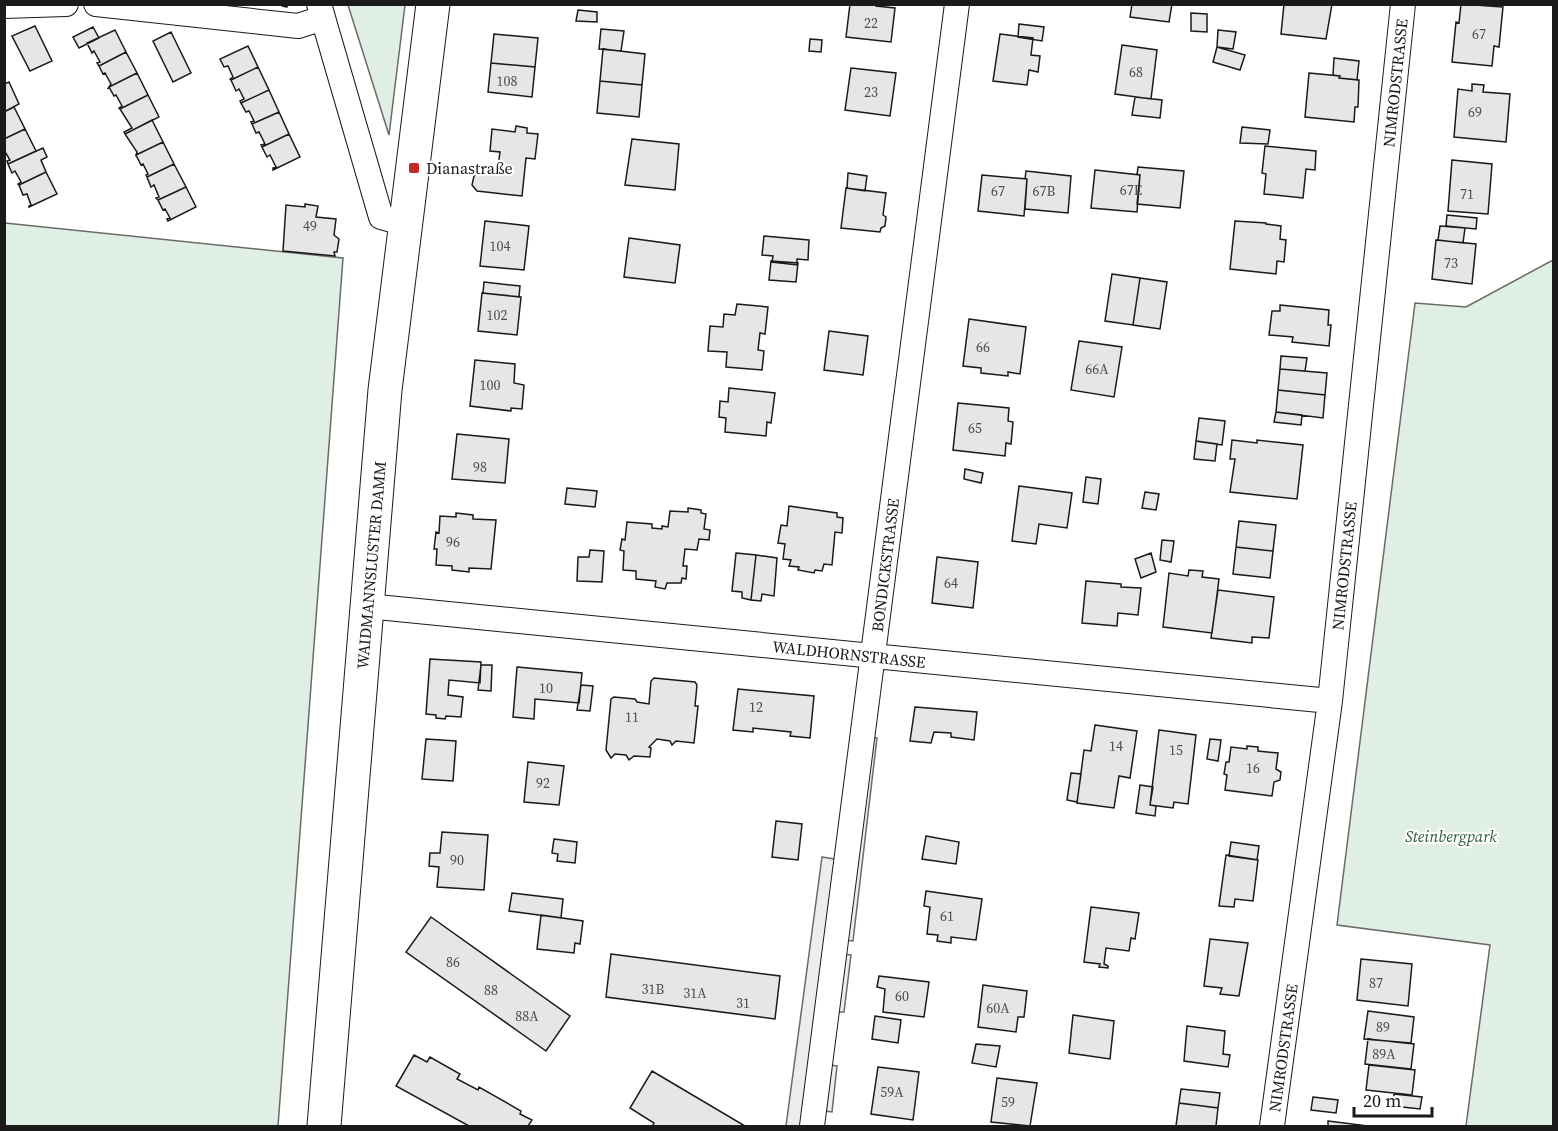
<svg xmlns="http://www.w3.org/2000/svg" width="1558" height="1131" viewBox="0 0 1558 1131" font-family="'Source Serif 4',serif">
  <rect width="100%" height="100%" fill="#fff"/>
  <!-- green -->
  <path fill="#e0efe3" stroke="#6a6a6a" stroke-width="1.5" d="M348,5H405L389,135Z
    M5,223L343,258L278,1126H5Z
    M1553,260V1126H1466L1490,945L1337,925L1415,303L1466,307Z"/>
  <!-- parking -->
  <path fill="#ededed" stroke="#6a6a6a" stroke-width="1.5" d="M869,737L877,738L853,941L845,940Z
    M822,857L841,860L805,1126H786Z
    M843,954L851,955L844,1012H837Z
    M829,1065L837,1066L832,1112L825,1111Z"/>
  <!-- building -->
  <path fill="#e6e6e6" stroke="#1a1a1a" stroke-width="1.5" d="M850,4H876V6L895,8L891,42L846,37Z
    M1132,4H1172L1169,22L1130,17Z
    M1284,4H1332L1326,39L1281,34Z
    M1461,4L1503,7L1499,47L1494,46L1492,66L1452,62L1456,22L1459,23Z
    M578,10L597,12V22L576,21Z
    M1191,13L1207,14V32L1191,31Z
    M1019,24L1044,27L1042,41L1018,37Z
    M35,26L52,61L30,71L12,36Z
    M93,27L99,38L79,48L73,37Z
    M601,29L624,31L621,51L599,49Z
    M115,30L126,52L99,66L97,63L100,62L94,51L92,53L87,43Z
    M1218,30L1236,32L1233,49L1217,47Z
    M171,32L191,73L173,82L153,41Z
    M494,34L538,38L535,67L491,63Z
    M1000,34L1033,38L1031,55L1040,56L1038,72L1029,70L1027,85L993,81Z
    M810,39L822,40L821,52L809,51Z
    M1122,45L1157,50L1151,99L1115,94Z
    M248,46L258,67L231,80L230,79L233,77L228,66L224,67L220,59Z
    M1217,47L1245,55L1240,70L1213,62Z
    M603,49L645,54L642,85L600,81Z
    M126,52L137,73L109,87L111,84L105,73L103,74L99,66Z
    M1334,58L1359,61L1357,80L1339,78L1340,76L1333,75Z
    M491,63L535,67L532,97L488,92Z
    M258,67L269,90L241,103L240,101L244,99L239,89L236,91L231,80Z
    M851,68L896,73L890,116L845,110Z
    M137,73L148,95L120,109L119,108L122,106L116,95L114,96L109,87Z
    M1309,73L1340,76L1339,78L1359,80L1358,107H1355L1354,122L1305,117Z
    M600,81L642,85L639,117L597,113Z
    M9,82L19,104L4,112V84Z
    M1472,84L1484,85L1483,92L1510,94L1506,142L1454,137L1458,89L1472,91Z
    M269,90L279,112L252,124L251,122L254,121L249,111L246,112L241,103Z
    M148,95L159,117L125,134L124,132L132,128L120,109Z
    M1135,97L1162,100L1160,118L1132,115Z
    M14,107L25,129L4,139V112Z
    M279,112L289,134L262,147L261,145L265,144L259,132L256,133L252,124Z
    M152,120L163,142L136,155L137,152L125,134Z
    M516,126L527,128V133L538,134L535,159L526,158L522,196L477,191L472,185L474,176L479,172L497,174L500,152L490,151L492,129L515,132Z
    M1242,127L1270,130L1268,144L1240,143Z
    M25,129L36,151L8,164L7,161L10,160L4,150V139Z
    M289,134L300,157L273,170V168L276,167L270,155L267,157L262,147Z
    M632,139L679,144L675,190L625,185Z
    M163,142L174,164L147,177L146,175L148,174L143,164L141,165L136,155Z
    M1265,146L1316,151L1315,170L1306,169L1303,198L1264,194L1266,174L1262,173Z
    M43,148L47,157L41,160L46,172L19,185L18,184L21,182L15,171L12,173L8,164Z
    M1452,160L1492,164L1488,214L1448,211Z
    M174,164L186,187L158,200L156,198L159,197L154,185L151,187L147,177Z
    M1138,167L1184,171L1180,208L1137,204L1140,175H1137Z
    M1095,170L1140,175L1137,212L1091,208Z
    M1026,171L1071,176L1068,213L1025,209L1027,179H1025Z
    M46,172L57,194L29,207V206L31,205L27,194L23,195L19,185Z
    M848,173L867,176L865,191L847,188Z
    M982,175L1027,179L1024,216L978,211Z
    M186,187L196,207L168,221L167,219L170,218L165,209L163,210L158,200Z
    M846,188L886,193L883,215L886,217L885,226L881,228L880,232L841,228Z
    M305,204L318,206L316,217L336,219L334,235L339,239L337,252H334L335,256L283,251L286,205L305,207Z
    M1447,215L1477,218L1476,229L1446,226Z
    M485,221L529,226L524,270L480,266Z
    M1235,221L1266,223V224L1281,226L1280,239L1286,240L1284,262L1277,261L1276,274L1230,269Z
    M1440,226L1465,228L1463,243L1438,240Z
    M764,236L809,240L808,260L797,259V265L772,262L773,256L762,255Z
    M629,238L680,245L675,283L624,277Z
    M1436,240L1476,244L1472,284L1432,279Z
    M771,261L798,263L796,282L769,280Z
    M1112,274L1140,278L1133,325L1105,321Z
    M1140,278L1167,282L1160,329L1133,325Z
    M484,282L520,286L519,297L483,293Z
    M482,293L521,297L517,335L478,331Z
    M737,304L768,307L765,334L760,333L758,350L764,351L762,370L726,367L727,352L708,351L710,326L723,327L724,314L735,315Z
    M1280,305L1329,310L1328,325H1331L1329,346L1292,342L1293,337L1269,335L1272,311H1280Z
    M969,319L1026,327L1020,374L1008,372V376L981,373V368L963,366Z
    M829,331L868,336L863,375L824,370Z
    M1079,341L1122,347L1114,397L1071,390Z
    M1281,356L1307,358L1305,371L1280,369Z
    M475,360L515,364L514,383L524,385L522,409L511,408V411L470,406Z
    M1280,369L1327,373L1325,395L1278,390Z
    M729,388L775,393L771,423L767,422L766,436L725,432L726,418L719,417L720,401L728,402Z
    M1278,390L1325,395L1323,418L1276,412Z
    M958,403L1009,408L1008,421L1013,422L1011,444L1006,443L1005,456L953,450Z
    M1276,412L1302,415L1301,425L1274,422Z
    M1199,418L1225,421L1222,445L1196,441Z
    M457,434L509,439L505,483L452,479Z
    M1232,440L1257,443V440L1303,445L1297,499L1230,492L1235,459H1230Z
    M1196,441L1217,444L1215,461L1194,459Z
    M965,469L983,473L981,483L964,479Z
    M1086,477L1101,479L1098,504L1083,502Z
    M1019,486L1072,493L1067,528L1039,524L1036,544L1012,541Z
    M567,488L597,491L595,507L565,504Z
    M1145,492L1159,494L1156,510L1142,508Z
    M789,506L837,513V517L843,518L842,533L835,532L832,565L824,564L822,571L815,570L814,573L798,570L799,567L789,566L791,560L783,559L785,544L778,543L781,525L787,526Z
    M688,508L701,510V513L706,514L704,529L710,530L709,540L699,539L697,550L685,549L683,566H687L686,579L682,578L681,583H667L665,589L655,587L656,581L636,579V571L623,570L624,551L620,550L622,539L625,540L627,522L652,524V528L662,529V526L668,527L670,511L688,512Z
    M456,513L473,515V519L496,520L491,569L469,568V572L452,570V566L436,565L437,549H434L436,532L439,533L440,516L456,517Z
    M1239,521L1276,525L1273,551L1236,547Z
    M1162,540L1174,541L1171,562L1160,560Z
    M1236,547L1273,551L1270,578L1233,574Z
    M590,550L604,551L602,582L577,581L578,557H589Z
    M736,553L756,555L751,600L742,598V592L732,591Z
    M1151,553L1156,572L1141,578L1135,559Z
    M756,555L777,558L774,596L762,594L761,601L751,600Z
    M937,557L978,562L973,608L932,603Z
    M1189,570L1203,571L1202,577L1219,579L1212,633L1163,627L1169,573L1188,576Z
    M1086,581L1121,584V587L1141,588L1138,615L1118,613L1117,626L1082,623Z
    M1218,590L1274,597L1269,638L1252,637V643L1211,638Z
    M430,659L481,662L480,683L449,680L448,695L463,697L461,717L446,716L445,719L436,718V715L426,714Z
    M481,665H492L491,691L478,690Z
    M517,667L582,673L579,703L535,699L534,719L513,717Z
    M654,678L695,682L697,685L695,706H698L694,743L676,741L672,745L670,741L657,739L649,747L651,748L650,757L634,756L629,760L626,755L615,754L611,758L606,750L611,699L614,697L635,699L637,702L649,704L651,681Z
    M581,685L593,686L590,711L577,710Z
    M738,689L814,696L810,738L790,736L791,732L753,728V732L733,730Z
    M915,707L977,712L974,740L951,737V733L934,732L931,743L910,741Z
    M1095,725L1137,731L1130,778L1119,776L1114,808L1077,803L1084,750L1091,751Z
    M1159,730L1196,735L1188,804L1174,802L1173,808L1150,805Z
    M426,739L456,741L453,781L422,779Z
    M1210,739L1221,740L1218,761L1207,759Z
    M1247,746L1258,747V751L1278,753L1276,769L1281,772L1280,780L1274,782L1272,796L1225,790L1227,775L1224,774L1226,762H1229L1231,747L1247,749Z
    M528,762L564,766L559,805L524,802Z
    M1071,773L1081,774L1077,802L1067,800Z
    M1140,785L1153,787L1150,805L1156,806L1155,816L1136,813Z
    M776,821L802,824L798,860L772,857Z
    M442,832L488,835L484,890L437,887L439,867L429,866L430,853H440Z
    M926,836L959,842L956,864L922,859Z
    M554,839L577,842L575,863L557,861L558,854L552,853Z
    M1231,842L1259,846L1257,860L1229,856Z
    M1226,855L1258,860L1253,901L1235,899L1234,907L1219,906Z
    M926,891L982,899L976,940L951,937V943L937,941L938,935L927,934L930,907L924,906Z
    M512,893L563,899L561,918L509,911Z
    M1091,907L1139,913L1135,939L1131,938L1129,951L1106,948L1104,964L1108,966V968L1099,967L1100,964L1084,962Z
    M541,915L583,921L580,944L575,943L574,953L537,949Z
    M431,917L570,1016L546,1051L406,952Z
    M1210,939L1248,943L1239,996L1220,994L1222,988L1204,986Z
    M611,954L780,976L775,1019L606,997Z
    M1361,959L1412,964L1408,1006L1357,1000Z
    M879,976L929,982L924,1017L883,1012L885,989L877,987Z
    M983,985L1027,991L1024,1017H1018L1016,1032L978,1027Z
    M1368,1011L1414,1017L1411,1043L1364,1039Z
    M1073,1015L1114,1021L1110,1059L1069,1053Z
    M875,1016L901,1020L898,1043L872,1039Z
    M1187,1026L1225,1031L1223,1054L1230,1055L1228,1067L1184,1061Z
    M1368,1039L1414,1044L1411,1069L1365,1064Z
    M976,1044L1000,1046L996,1067L972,1063Z
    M414,1055L427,1062L430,1057L460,1074L457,1079L478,1090L479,1087L521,1111L520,1114L532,1120L528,1126H469L396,1086Z
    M1369,1065L1415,1070L1412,1095L1366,1090Z
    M878,1067L919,1072L913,1120L871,1114Z
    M652,1071L745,1126H656L653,1125L654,1123L630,1108Z
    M997,1078L1037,1083L1030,1126L991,1122Z
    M1181,1089L1220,1093L1218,1108L1179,1103Z
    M1394,1094L1422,1097L1420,1109L1393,1106Z
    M1313,1097L1338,1100L1336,1113L1311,1110Z
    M1179,1103L1218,1108L1216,1126H1176Z
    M1328,1121L1368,1126H1328Z"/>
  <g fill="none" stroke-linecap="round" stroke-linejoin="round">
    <defs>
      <path id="minor" d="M96,4L298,26L323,18
        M319,4L381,217L406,224
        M4,6L66,4
        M367,606L1330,701
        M812,1126L957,4
        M1272,1126L1330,701L1403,4"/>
      <path id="secondary" d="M324,1126L385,390L433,4"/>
    </defs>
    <!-- minor casing -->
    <use href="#minor" stroke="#1a1a1a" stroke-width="26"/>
    <!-- secondary casing -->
    <use href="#secondary" stroke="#1a1a1a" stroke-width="35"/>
    <!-- minor -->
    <use href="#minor" stroke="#fff" stroke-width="24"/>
    <!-- secondary -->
    <use href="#secondary" stroke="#fff" stroke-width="33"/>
    <!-- fence -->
    <path stroke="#1a1a1a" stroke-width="1.5" stroke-dasharray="8 3" stroke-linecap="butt" d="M271,4L287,7V4"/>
  </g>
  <!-- markers -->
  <rect fill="#c62828" stroke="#fff" stroke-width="2" x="408" y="162" width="12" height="12" rx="3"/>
  <g text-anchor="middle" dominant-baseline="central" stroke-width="4.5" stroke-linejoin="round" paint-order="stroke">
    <!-- number labels -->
    <g font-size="14" fill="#4d4d4d">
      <text x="871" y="23">22</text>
      <text x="1479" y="34">67</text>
      <text x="1136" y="72">68</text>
      <text x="507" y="81">108</text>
      <text x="871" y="92">23</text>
      <text x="1475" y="112">69</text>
      <text x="1131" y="190">67E</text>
      <text x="998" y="191">67</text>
      <text x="1044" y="191">67B</text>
      <text x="1467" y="194">71</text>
      <text x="310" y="226">49</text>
      <text x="500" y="246">104</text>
      <text x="1451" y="263">73</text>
      <text x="497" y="315">102</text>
      <text x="983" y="347">66</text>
      <text x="1097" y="369">66A</text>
      <text x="490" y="385">100</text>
      <text x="975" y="428">65</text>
      <text x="480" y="467">98</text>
      <text x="453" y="542">96</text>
      <text x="951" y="583">64</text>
      <text x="546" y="688">10</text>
      <text x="756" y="707">12</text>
      <text x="632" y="717">11</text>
      <text x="1116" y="746">14</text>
      <text x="1176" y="750">15</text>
      <text x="1253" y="768">16</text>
      <text x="543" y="783">92</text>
      <text x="457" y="860">90</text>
      <text x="947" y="916">61</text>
      <text x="453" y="962">86</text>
      <text x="1376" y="983">87</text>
      <text x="653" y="989">31B</text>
      <text x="491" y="990">88</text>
      <text x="695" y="993">31A</text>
      <text x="902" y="996">60</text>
      <text x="743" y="1003">31</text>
      <text x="998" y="1008">60A</text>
      <text x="527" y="1016">88A</text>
      <text x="1383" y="1027">89</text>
      <text x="1384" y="1054">89A</text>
      <text x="892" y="1092">59A</text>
      <text x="1008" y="1102">59</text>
    </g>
    <!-- street labels -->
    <g font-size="16" fill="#1a1a1a" stroke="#fff">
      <text transform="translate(1395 83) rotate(-84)">NIMRODSTRASSE</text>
      <text transform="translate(371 565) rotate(-85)">WAIDMANNSLUSTER DAMM</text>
      <text transform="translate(885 565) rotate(-83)">BONDICKSTRASSE</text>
      <text transform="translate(1344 566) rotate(-84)">NIMRODSTRASSE</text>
      <text transform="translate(849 654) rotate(6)">WALDHORNSTRASSE</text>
      <text transform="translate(1283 1048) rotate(-82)">NIMRODSTRASSE</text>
    </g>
    <!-- poi labels -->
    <g font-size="16" fill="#1a1a1a" stroke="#fff" text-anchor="start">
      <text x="426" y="168">Dianastraße</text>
    </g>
    <!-- park labels -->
    <g font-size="16" font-style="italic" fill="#2b5a34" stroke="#fff">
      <text x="1451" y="836">Steinbergpark</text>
    </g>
  </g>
  <!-- border -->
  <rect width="1558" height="1131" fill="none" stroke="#1a1a1a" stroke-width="12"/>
  <!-- scale -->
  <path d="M1354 1107v9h78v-9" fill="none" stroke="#1a1a1a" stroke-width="3"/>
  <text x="1363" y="1107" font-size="18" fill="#1a1a1a" stroke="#ffffff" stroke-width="4.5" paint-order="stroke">20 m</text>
</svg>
